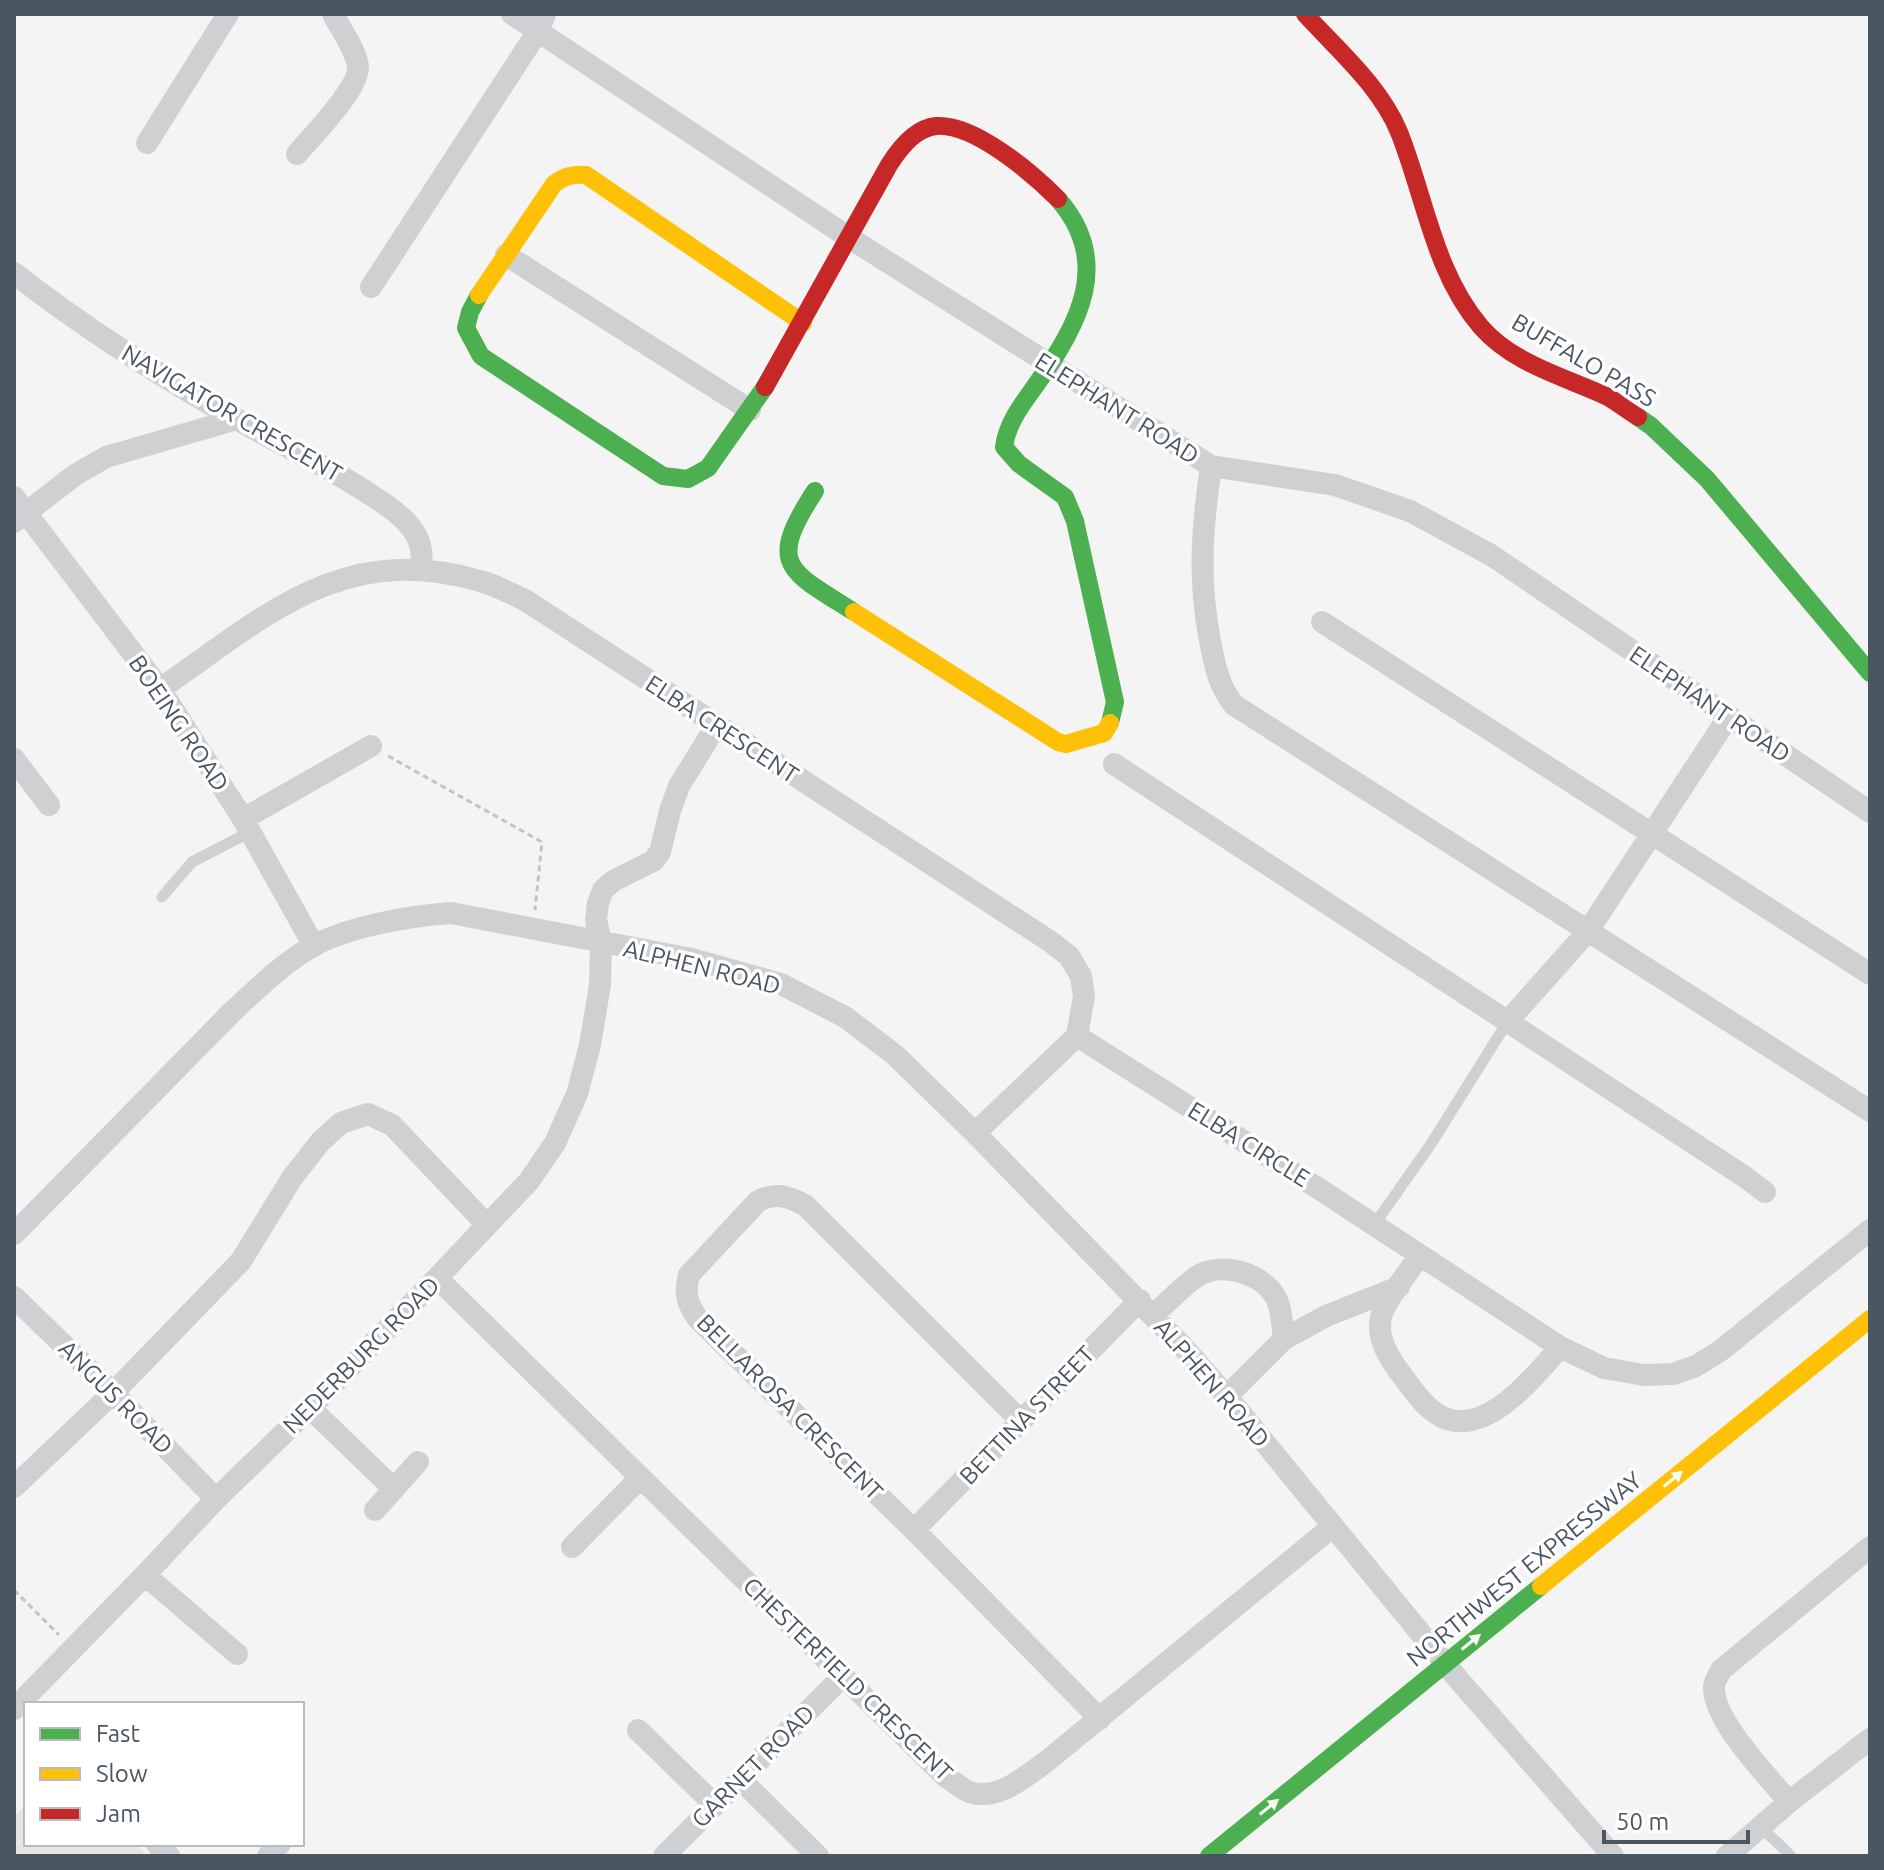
<svg xmlns="http://www.w3.org/2000/svg" width="1884" height="1870" viewBox="0 0 1884 1870" font-family="Ubuntu,sans-serif">
  <rect width="100%" height="100%" fill="#f4f4f4"/>
  <!-- education -->
  <path fill="#e6e5e6" d="M26,1804V1844H136L148,1856H14V1817Z"/>
  <g fill="none" stroke-linecap="round" stroke-linejoin="round">
    <!-- path -->
    <path stroke="#bcc7c4" stroke-width="3" stroke-dasharray="6 4" stroke-linecap="butt" d="M388,756L542,842L535,910
      M14,1590L59,1635"/>
    <!-- lane -->
    <path stroke="#ced0d2" stroke-width="11" d="M162,897L192,862L250,832
      M1374,1225L1431,1144L1508,1021
      M1761,1827L1791,1856"/>
    <!-- street -->
    <path stroke="#ced0d2" stroke-width="22" d="M512,14L848,237L1211,466L1335,485L1410,511L1491,555L1870,812
      M147,143L228,14
      M297,154C312,136 360,88 358,66C355,48 341,30 333,14
      M506,255L750,410
      M14,273C84,328 160,376 238,420C282,445 329,467 371,495C384,503 399,513 409,525C421,539 423,552 421,570
      M371,287L538,31L545,14
      M1211,466C1202,529 1198,578 1210,641C1215,665 1218,685 1234,705L1870,1111
      M14,497L160,689L243,819L314,946
      M14,522L75,475L106,457L237,419
      M1322,622L1870,974
      M160,689C266,616 342,541 480,581C496,585 511,594 525,600L1051,942L1069,956L1081,976L1084,996L1077,1036L975,1133
      M14,759L49,805
      M1114,764L1745,1177L1765,1192
      M243,819L371,746
      M1508,1021L1588,931L1729,716
      M1077,1036L1324,1192L1560,1347L1604,1368L1644,1375L1673,1374L1696,1366L1720,1351L1870,1230
      M14,1234L232,1012C257,989 283,963 313,946C350,926 410,916 451,913L692,959L781,984L845,1017L895,1055L975,1133L1187,1351L1234,1405L1458,1679L1613,1856
      M1420,1255C1410,1271 1385,1299 1381,1317C1376,1339 1390,1360 1404,1378C1415,1393 1429,1413 1447,1419C1490,1433 1536,1375 1560,1347
      M437,1278L946,1777C953,1781 960,1787 967,1791C996,1803 1025,1777 1047,1761L1332,1527
      M14,1297L113,1393L216,1499
      M1153,1315C1167,1303 1181,1288 1196,1277C1220,1261 1260,1272 1275,1296C1282,1307 1282,1326 1284,1339
      M1226,1397L1284,1339L1326,1316L1399,1287
      M310,1408L394,1489
      M1020,1420L805,1205C787,1196 776,1192 758,1201L689,1275C684,1294 687,1303 698,1319L914,1530L1100,1719
      M14,1487L113,1393L241,1261L292,1178L320,1142L341,1123L368,1114L392,1125L487,1225
      M375,1510L418,1462
      M914,1530L1140,1300
      M572,1547L640,1478
      M145,1575L237,1654
      M14,1709L145,1575L216,1499L310,1408L437,1278L529,1181L555,1143L577,1094L590,1045L600,985L601,942L596,920L598,903L603,890L613,881L653,861L660,852L670,811L679,786L716,726
      M638,1730L715,1805
      M740,1779L818,1856
      M1789,1802C1768,1776 1713,1721 1714,1687C1714,1681 1719,1675 1721,1670L1870,1547
      M157,1844L169,1856
      M268,1856L280,1844
      M664,1856L843,1676
      M1727,1856L1789,1802L1870,1739"/>
    <!-- fast -->
    <path stroke="#4caf50" stroke-width="18" d="M1058,199C1113,262 1079,323 1038,382C1024,402 1007,422 1004,447L1019,464L1065,497L1075,521L1115,702L1110,723
      M479,295L470,312L466,328L481,356L663,476L688,479L708,468L765,387
      M1638,417L1651,426L1707,479L1870,673
      M815,491C766,566 788,570 854,612
      M1209,1856L1541,1586"/>
    <!-- slow -->
    <path stroke="#ffc107" stroke-width="18" d="M479,295L554,184C564,176 573,174 586,175L803,323
      M854,612L1058,742L1066,744L1104,733L1110,723
      M1541,1586L1870,1319"/>
    <!-- jam -->
    <path stroke="#c62828" stroke-width="18" d="M1305,14C1338,50 1380,86 1399,132C1425,197 1434,272 1481,327C1513,364 1565,377 1608,397C1618,403 1628,411 1638,417
      M765,387L889,165C899,149 915,128 936,126C974,123 1032,173 1058,199"/>
  </g>
  <!-- one-way arrows -->
  <defs><path id="oneway-solid" d="M-6-.8H1V-3.2L6.5 0L1 3.2V.8H-6Z" transform="scale(2)"/></defs>
  <g fill="#f6fbf6">
    <use href="#oneway-solid" transform="translate(1673 1479) rotate(-39)"/>
    <use href="#oneway-solid" transform="translate(1471 1642) rotate(-39)"/>
    <use href="#oneway-solid" transform="translate(1269 1807) rotate(-39)"/>
  </g>
  <g text-anchor="middle" dominant-baseline="central" stroke-width="7" stroke-linejoin="round" paint-order="stroke">
    <!-- street labels -->
    <g font-size="24" fill="#4a5661" stroke="#fff">
      <text transform="translate(1584 360) rotate(30)">BUFFALO PASS</text>
      <text transform="translate(1117 408) rotate(32)">ELEPHANT ROAD</text>
      <text transform="translate(232 413) rotate(30)">NAVIGATOR CRESCENT</text>
      <text transform="translate(1710 704) rotate(34)">ELEPHANT ROAD</text>
      <text transform="translate(179 723) rotate(56)">BOEING ROAD</text>
      <text transform="translate(722 729) rotate(33)">ELBA CRESCENT</text>
      <text transform="translate(702 967) rotate(14)">ALPHEN ROAD</text>
      <text transform="translate(1249 1144) rotate(32)">ELBA CIRCLE</text>
      <text transform="translate(361 1355) rotate(-45)">NEDERBURG ROAD</text>
      <text transform="translate(1212 1383) rotate(49)">ALPHEN ROAD</text>
      <text transform="translate(116 1397) rotate(45)">ANGUS ROAD</text>
      <text transform="translate(790 1407) rotate(45)">BELLAROSA CRESCENT</text>
      <text transform="translate(1027 1415) rotate(-46)">BETTINA STREET</text>
      <text transform="translate(1524 1569) rotate(-39)">NORTHWEST EXPRESSWAY</text>
      <text transform="translate(848 1679) rotate(44)">CHESTERFIELD CRESCENT</text>
      <text transform="translate(753 1766) rotate(-45)">GARNET ROAD</text>
    </g>
  </g>
  <!-- border -->
  <rect width="1884" height="1870" fill="none" stroke="#4a5661" stroke-width="32"/>
  <!-- legend -->
  <rect x="24" y="1702" width="280" height="144" fill="#ffffff" stroke="#b7bbc0" stroke-width="2"/>
  <rect x="40" y="1728" width="40" height="12" fill="#4caf50" stroke="#b7bbc0" stroke-width="2"/>
  <text x="96" y="1742" font-size="24" fill="#4a5661">Fast</text>
  <rect x="40" y="1768" width="40" height="12" fill="#ffc107" stroke="#b7bbc0" stroke-width="2"/>
  <text x="96" y="1782" font-size="24" fill="#4a5661">Slow</text>
  <rect x="40" y="1808" width="40" height="12" fill="#c62828" stroke="#b7bbc0" stroke-width="2"/>
  <text x="96" y="1822" font-size="24" fill="#4a5661">Jam</text>
  <!-- scale -->
  <path d="M1604 1830v12h144v-12" fill="none" stroke="#4a5661" stroke-width="4"/>
  <text x="1616" y="1830" font-size="24" fill="#4a5661" stroke="#ffffff" stroke-width="6" paint-order="stroke">50 m</text>
</svg>
